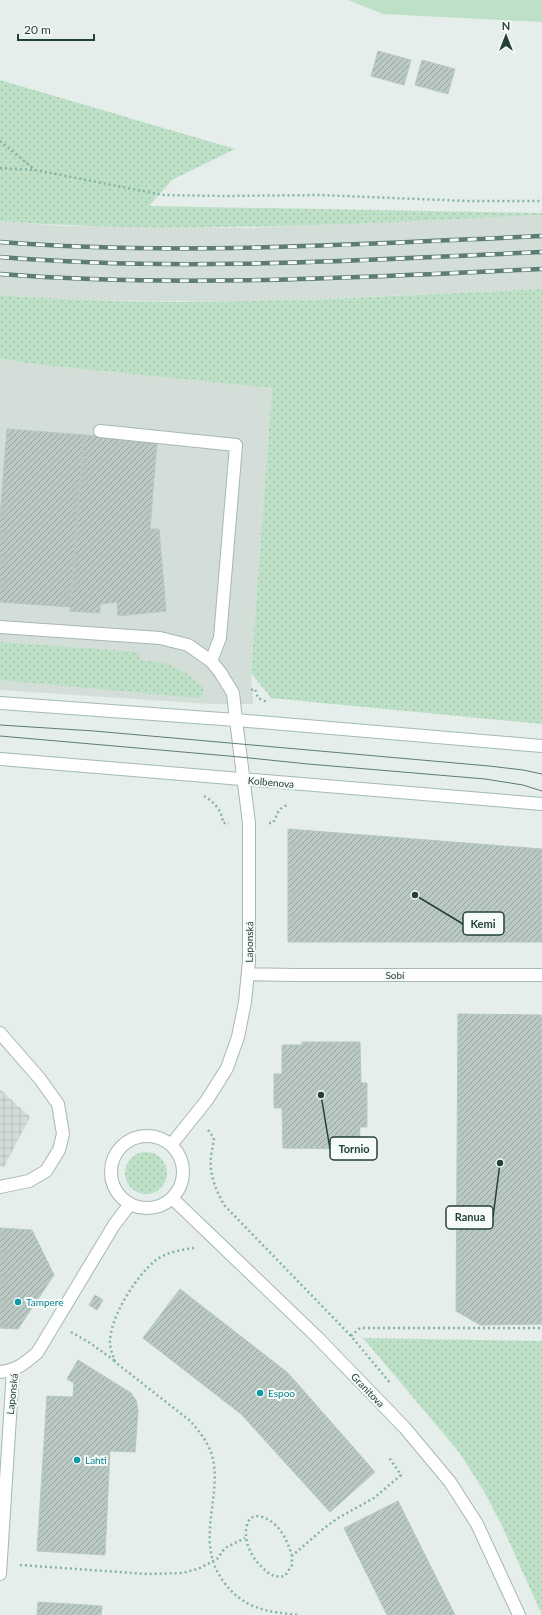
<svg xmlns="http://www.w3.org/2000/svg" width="542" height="1615" viewBox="0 0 542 1615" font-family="Lato,sans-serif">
  <defs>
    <pattern id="industrial-grid" width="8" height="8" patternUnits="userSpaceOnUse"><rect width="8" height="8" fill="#d3ded9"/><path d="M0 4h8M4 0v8" fill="none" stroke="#b5c0bb"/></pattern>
    <pattern id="grass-dots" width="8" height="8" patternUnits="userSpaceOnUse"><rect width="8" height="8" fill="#bde0c7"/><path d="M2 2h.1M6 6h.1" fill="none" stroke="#a2c1ac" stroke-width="1.8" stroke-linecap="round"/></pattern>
    <pattern id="building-hatch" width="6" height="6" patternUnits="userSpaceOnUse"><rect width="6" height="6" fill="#bac9c3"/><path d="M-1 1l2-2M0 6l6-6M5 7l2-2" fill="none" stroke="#97a59f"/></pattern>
  </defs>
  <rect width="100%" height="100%" fill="#e5eeea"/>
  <!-- built -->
  <path fill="#d3ded9" d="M542,215V289L251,302L61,300L0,295V221L65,226L250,228Z
    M0,358L32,364L272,388L251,673L253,704H210L0,690Z"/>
  <!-- industrial -->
  <path fill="url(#industrial-grid)" d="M0,1089L30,1117L4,1167H0Z"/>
  <!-- grass -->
  <path fill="url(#grass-dots)" d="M0,80L235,149L172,180L149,206L542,213V215C361,223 181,235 0,221Z
    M542,289V724L271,698L251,673L272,388L32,364L0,358V295C181,310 361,297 542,289Z
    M0,642L139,652V660L166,663L186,673L204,688L203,694L199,698L0,680Z
    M125 1173a21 21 0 1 1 42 0a21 21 0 1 1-42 0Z
    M363,1338L542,1341V1615L502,1526L485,1493L459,1452Z"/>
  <!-- pitch -->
  <path fill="#bde0c7" d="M348,0H542V22L383,14Z"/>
  <!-- building -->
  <path fill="url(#building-hatch)" stroke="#b7c8c1" d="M378,51L411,60L404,85L371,76Z
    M422,60L455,69L448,94L415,85Z
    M7,429L84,435L70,607L0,602V516Z
    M84,435L157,441L150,529H159L166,611L118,616L117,602L100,604V613L70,611Z
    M288,829L542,849V942H288Z
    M458,1014L542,1015V1324L480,1325L456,1311Z
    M302,1042H360L361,1083H367V1127H360L359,1149L283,1148L282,1108H274V1074H282V1045H302Z
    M0,1228L32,1230L54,1275L18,1329L0,1328Z
    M180,1289L288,1373L375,1472L330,1512L241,1414L143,1338Z
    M95,1295L103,1300L97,1310L89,1305Z
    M78,1360L131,1393L136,1400L138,1410L135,1452L110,1451L105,1555L37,1551L47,1396L73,1397L74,1383L67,1379Z
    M398,1501L455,1615H387L344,1528Z
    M38,1602L102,1606L101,1615H37Z"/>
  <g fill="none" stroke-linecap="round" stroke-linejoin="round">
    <defs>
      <path id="service" d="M100,431L236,445L220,638L211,661L220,672L233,693L236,720
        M0,627L160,638L188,645L211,661
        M0,1033L40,1079L58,1104L63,1134L59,1150L46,1171L29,1181L0,1187"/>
      <path id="minor" d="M248,974L295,975H542
        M111 1172a36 36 0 1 1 72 0a36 36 0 1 1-72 0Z
        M171,1145L207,1100L227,1068L238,1037L245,1002L249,961V823L236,720
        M172,1198L317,1337L405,1428L450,1482L477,1524L519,1615
        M0,1372C17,1370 24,1364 37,1353L114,1225L130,1204
        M0,1574L13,1370"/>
      <path id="secondary" d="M0,703L236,720L542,746
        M0,759L542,804"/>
    </defs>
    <!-- service casing -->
    <use href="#service" stroke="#a7b7b2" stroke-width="14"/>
    <!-- minor casing -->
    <use href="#minor" stroke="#a7b7b2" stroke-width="14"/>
    <!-- secondary casing -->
    <use href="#secondary" stroke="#a2bbb3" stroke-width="14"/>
    <!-- path -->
    <path stroke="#84b3a5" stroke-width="2.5" stroke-dasharray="2 3" stroke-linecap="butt" d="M0,141L34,169
      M0,168L35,170L163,195L223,196L320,195L467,201H542
      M251,690L255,689L258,698L267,702
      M204,796C214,802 222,810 223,823H229
      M269,823H273L279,810L288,804
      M208,1130L214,1138C213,1144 212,1150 211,1157C209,1174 216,1190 224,1205L351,1336L391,1384
      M194,1248C181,1250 167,1252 156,1260C136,1276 109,1318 110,1344C111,1351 113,1356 115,1362L189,1420C198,1429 206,1440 211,1452C225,1494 193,1539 223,1581C231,1592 240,1600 253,1606C267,1612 282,1613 297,1615
      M71,1332L90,1343L115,1361
      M351,1336L360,1328H542
      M292,1556C288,1542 281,1526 267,1519C246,1508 243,1531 248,1546C251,1553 255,1561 261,1566C268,1574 274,1578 285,1576L292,1565V1556L323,1529L338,1518L374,1498L401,1475L388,1456
      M20,1565L147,1574L183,1573L200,1568L217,1559L225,1548L245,1538"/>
    <!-- service -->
    <use href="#service" stroke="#fff" stroke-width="12"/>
    <!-- minor -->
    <use href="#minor" stroke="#fff" stroke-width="12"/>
    <!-- secondary -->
    <use href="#secondary" stroke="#fff" stroke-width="12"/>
    <!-- tram -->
    <path stroke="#5e7c75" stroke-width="1" d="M0,725L94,731L489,766L523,770L542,774
      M0,736L240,757L308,764L485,779L523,785L542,791"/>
    <defs>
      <path id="rail" d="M0,242C181,256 361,244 542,236
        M0,257C180,272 362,260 542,252
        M0,274C181,288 361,277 542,269"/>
    </defs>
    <!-- rail casing -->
    <use href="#rail" stroke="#5e7c75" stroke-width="4.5"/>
    <!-- rail -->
    <use href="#rail" stroke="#f6faf8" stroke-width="3" stroke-dasharray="9" stroke-linecap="butt"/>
  </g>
  <!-- markers -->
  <g fill="#0f9aa8" stroke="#f6faf8" stroke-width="1.5">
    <circle cx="18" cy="1302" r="4"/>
    <circle cx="260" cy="1393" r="4"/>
    <circle cx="77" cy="1460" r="4"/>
  </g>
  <g text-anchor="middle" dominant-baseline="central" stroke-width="4" stroke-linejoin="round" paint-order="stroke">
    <!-- street labels -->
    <g font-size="10" fill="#23413a" stroke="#f6faf8">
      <text transform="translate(271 782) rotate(5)">Kolbenova</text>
      <text transform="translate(249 942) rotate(-89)">Laponská</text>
      <text x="395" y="975">Sobí</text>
      <text transform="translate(368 1390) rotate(46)">Granitova</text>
      <text transform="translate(12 1394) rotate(-84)">Laponská</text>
    </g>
    <!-- culture labels -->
    <g font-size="10" fill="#0d838f" stroke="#f6faf8" text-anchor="start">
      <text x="26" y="1302">Tampere</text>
      <text x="268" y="1393">Espoo</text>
      <text x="85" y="1460">Lahti</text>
    </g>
  </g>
  <!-- callouts -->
  <path fill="none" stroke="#23413a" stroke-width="1.5" d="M415 895L463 924M321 1095L330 1149M500 1163L493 1217"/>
  <g fill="#23413a" stroke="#f6faf8" stroke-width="1.5">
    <circle cx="415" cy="895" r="4"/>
    <circle cx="321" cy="1095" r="4"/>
    <circle cx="500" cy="1163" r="4"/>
  </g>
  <g fill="#f6faf8" stroke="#23413a" stroke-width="1.5">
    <rect x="463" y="912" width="41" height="23" rx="4"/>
    <rect x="330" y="1137" width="47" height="23" rx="4"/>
    <rect x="446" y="1206" width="47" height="23" rx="4"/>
  </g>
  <g font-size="11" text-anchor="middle" font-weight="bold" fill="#23413a">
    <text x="483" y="928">Kemi</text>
    <text x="354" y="1153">Tornio</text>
    <text x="470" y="1221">Ranua</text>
  </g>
  <!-- north arrow -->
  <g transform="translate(506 36)" stroke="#f6faf8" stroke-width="3" paint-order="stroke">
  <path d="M0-3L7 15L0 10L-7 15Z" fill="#23413a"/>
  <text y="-6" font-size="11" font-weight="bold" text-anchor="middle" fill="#23413a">N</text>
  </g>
  <!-- scale -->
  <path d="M18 34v6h76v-6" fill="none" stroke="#23413a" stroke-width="2"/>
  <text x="24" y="34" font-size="12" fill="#23413a" stroke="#f6faf8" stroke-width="3" paint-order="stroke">20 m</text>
</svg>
